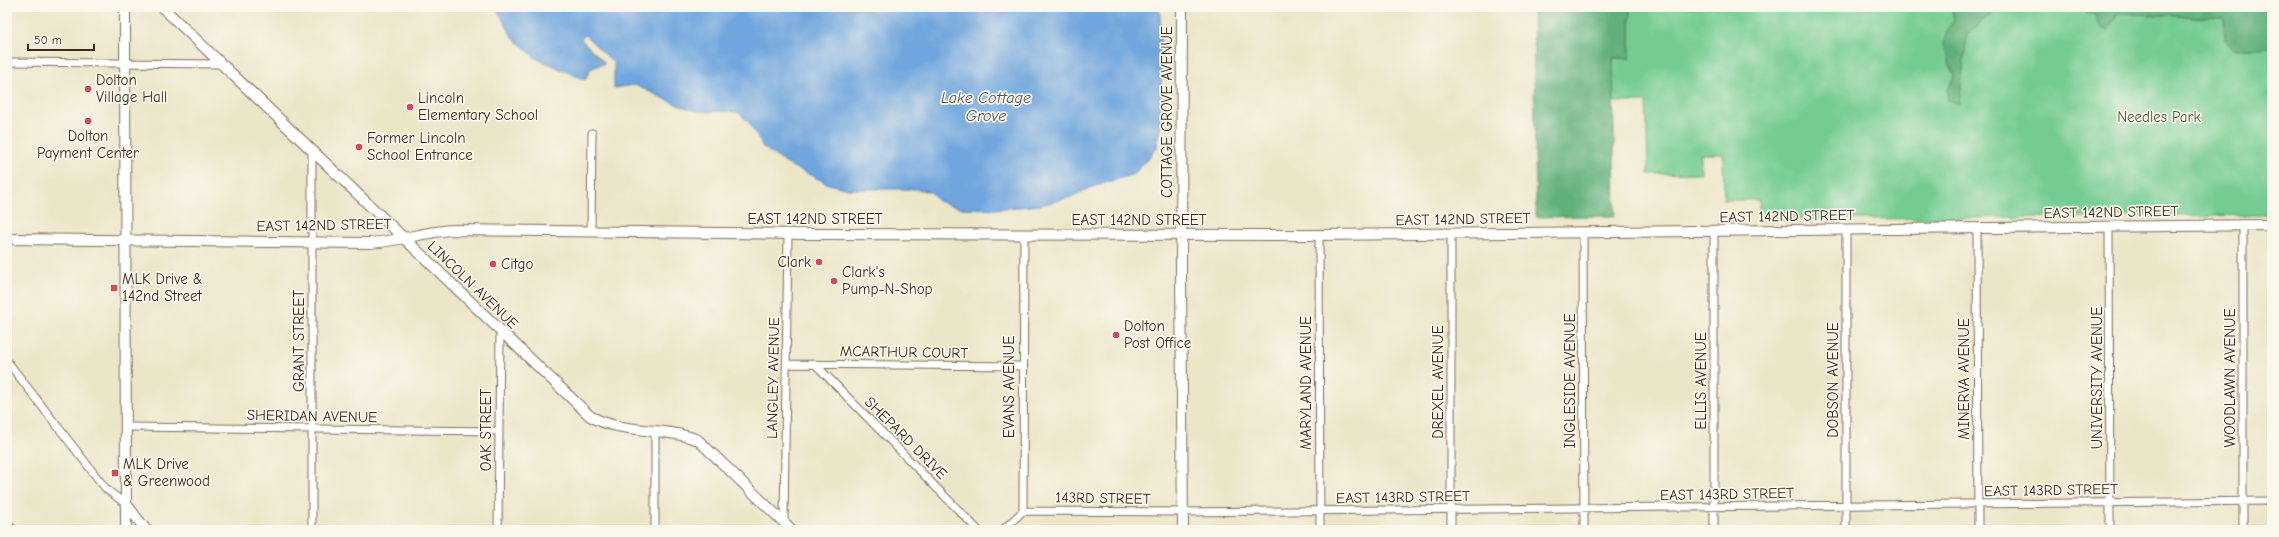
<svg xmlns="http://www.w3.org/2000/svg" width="2279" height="537" viewBox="0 0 2279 537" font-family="'Comic Neue',sans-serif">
  <rect width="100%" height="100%" fill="#fbf7ec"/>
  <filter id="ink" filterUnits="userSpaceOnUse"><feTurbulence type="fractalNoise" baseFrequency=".025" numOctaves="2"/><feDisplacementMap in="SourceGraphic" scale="8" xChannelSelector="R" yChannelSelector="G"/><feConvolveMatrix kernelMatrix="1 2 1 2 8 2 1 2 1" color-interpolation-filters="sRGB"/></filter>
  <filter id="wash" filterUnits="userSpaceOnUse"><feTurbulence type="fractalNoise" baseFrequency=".012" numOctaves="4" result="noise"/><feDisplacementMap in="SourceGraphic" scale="16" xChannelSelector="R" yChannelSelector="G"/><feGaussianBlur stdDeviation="0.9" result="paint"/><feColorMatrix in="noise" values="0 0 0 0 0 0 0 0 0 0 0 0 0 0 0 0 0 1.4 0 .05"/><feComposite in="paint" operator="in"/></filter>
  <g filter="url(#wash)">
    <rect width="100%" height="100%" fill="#ece6c9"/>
    <!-- green -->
    <path fill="#75cc92" stroke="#587b58" d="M1630,7H1952L1954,20L1947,31L1949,65L1954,76L1948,90L1959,104L1967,34L1993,12L2005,9L2085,10L2095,15L2100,27L2113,22L2117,13L2223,18L2225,41L2234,49L2272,47V215L1759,220V200H1724L1723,154H1701V173L1648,174L1646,102H1614L1613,58H1630Z"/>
    <!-- forest -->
    <path fill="#60b07c" stroke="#4e6d4d" d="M1533,7H1630V58H1613L1615,216L1536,217Z
      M1952,7H2272V47L2234,49L2225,41V27L2222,18L2117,13L2108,31L2100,27L2095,15L2085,10L2005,9L1993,12L1967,34L1959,104L1948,100V90L1954,76L1944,44L1947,31L1954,20Z"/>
    <!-- water -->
    <path fill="#70a6dd" stroke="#56687e" d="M496,7H1160L1162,118L1157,148L1134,174L1089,188L1071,197L1041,205L995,209L960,208L938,201L931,192L917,189H848L829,184L787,164L763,147L749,122L738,112L697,111L678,105L635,85L614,88V63L585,35L581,39L605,63L590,69L585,80L536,58L513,38Z"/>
  </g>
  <g filter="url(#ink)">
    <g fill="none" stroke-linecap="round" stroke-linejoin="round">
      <defs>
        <path id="street" d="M7,62L220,64
          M2109,227L2110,530
          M1977,228L1978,530
          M1846,230V530
          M591,231L592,133
          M1714,231V530
          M1583,232L1584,530
          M1451,234V530
          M1319,235L1320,530
          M7,361L106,489L126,504
          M786,364L1022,366
          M815,364L978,530
          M126,427L498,431
          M655,431V530
          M1023,511L1183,512L2272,501
          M7,522L13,530
          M784,522L788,234
          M312,530V151
          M498,530L500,331
          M1003,530L1023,511L1024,235
          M2243,530V225"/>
        <path id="secondary" d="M125,7L126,530
          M162,7L590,416C623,435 663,426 698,440L792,530
          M1182,7L1181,271L1183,530
          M7,239L368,243C397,242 425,231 454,230L810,234L1319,235L2272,225
          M126,504L146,530"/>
      </defs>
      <!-- street casing -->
      <use href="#street" stroke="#796c5a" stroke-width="9"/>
      <!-- secondary casing -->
      <use href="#secondary" stroke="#796c5a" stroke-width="12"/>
      <!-- street -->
      <use href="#street" stroke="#fff" stroke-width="7"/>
      <!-- secondary -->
      <use href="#secondary" stroke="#fff" stroke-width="10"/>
    </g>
  </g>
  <!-- markers -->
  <g fill="#d1495b" stroke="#fbf7ec" stroke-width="1.5">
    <circle cx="88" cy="89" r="4"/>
    <circle cx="410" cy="107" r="4"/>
    <circle cx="88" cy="121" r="4"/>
    <circle cx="359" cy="147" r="4"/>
    <circle cx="819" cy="262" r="4"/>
    <circle cx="493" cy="264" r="4"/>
    <circle cx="834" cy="281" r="4"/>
    <rect x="110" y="284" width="8" height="8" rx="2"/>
    <circle cx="1116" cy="335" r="4"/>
    <rect x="111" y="469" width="8" height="8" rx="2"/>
  </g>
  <g text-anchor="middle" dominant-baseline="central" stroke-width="3.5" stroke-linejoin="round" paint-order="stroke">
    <!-- poi labels -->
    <g font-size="15" fill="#3b2a1e" stroke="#fbf7ec" text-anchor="start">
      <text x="96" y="80">Dolton<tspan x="96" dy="17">Village Hall</tspan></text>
      <text x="418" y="98">Lincoln<tspan x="418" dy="17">Elementary School</tspan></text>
      <text x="88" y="136" text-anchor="middle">Dolton<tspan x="88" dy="17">Payment Center</tspan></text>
      <text x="367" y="138">Former Lincoln<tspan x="367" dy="17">School Entrance</tspan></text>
      <text x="811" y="262" text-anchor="end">Clark</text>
      <text x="501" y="264">Citgo</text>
      <text x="842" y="272">Clark's<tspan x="842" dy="17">Pump-N-Shop</tspan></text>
      <text x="122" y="279">MLK Drive &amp;<tspan x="122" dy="17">142nd Street</tspan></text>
      <text x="1124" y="326">Dolton<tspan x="1124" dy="17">Post Office</tspan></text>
      <text x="123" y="464">MLK Drive<tspan x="123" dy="17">&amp; Greenwood</tspan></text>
    </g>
    <!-- street labels -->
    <g font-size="15" fill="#3b2a1e" stroke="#fbf7ec">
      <text transform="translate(1167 112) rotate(-90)">COTTAGE GROVE AVENUE</text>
      <text transform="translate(2111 212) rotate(-1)">EAST 142ND STREET</text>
      <text transform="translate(1787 216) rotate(-1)">EAST 142ND STREET</text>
      <text x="815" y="219">EAST 142ND STREET</text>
      <text transform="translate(1463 219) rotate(-1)">EAST 142ND STREET</text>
      <text x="1139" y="220">EAST 142ND STREET</text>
      <text transform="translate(324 225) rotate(-1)">EAST 142ND STREET</text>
      <text transform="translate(473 285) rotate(44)">LINCOLN AVENUE</text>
      <text transform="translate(299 341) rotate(-90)">GRANT STREET</text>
      <text transform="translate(904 352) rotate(1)">MCARTHUR COURT</text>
      <text transform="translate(773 378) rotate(-89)">LANGLEY AVENUE</text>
      <text transform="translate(2097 378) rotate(-90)">UNIVERSITY AVENUE</text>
      <text transform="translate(2230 378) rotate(-90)">WOODLAWN AVENUE</text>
      <text transform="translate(1964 379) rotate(-90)">MINERVA AVENUE</text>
      <text transform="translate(1833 380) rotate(-90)">DOBSON AVENUE</text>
      <text transform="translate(1570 381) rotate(-90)">INGLESIDE AVENUE</text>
      <text transform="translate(1701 381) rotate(-90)">ELLIS AVENUE</text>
      <text transform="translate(1438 382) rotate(-90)">DREXEL AVENUE</text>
      <text transform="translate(1306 383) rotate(-90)">MARYLAND AVENUE</text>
      <text transform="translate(1009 387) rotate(-90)">EVANS AVENUE</text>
      <text transform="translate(312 416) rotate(1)">SHERIDAN AVENUE</text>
      <text transform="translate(486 430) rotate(-90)">OAK STREET</text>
      <text transform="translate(906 438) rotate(45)">SHEPARD DRIVE</text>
      <text transform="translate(2051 490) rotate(-1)">EAST 143RD STREET</text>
      <text transform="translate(1727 494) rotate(-1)">EAST 143RD STREET</text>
      <text transform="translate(1403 497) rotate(-1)">EAST 143RD STREET</text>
      <text transform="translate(1103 498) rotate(1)">143RD STREET</text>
    </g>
    <!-- park labels -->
    <g font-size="15" fill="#4c5b41" stroke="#fbf7ec">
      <text x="2159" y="117">Needles Park</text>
    </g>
    <!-- water labels -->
    <g font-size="16" font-style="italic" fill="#4e5561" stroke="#fbf7ec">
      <text x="986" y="98">Lake Cottage<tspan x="986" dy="18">Grove</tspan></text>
    </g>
  </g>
  <!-- margin -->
  <rect width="2279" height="537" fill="none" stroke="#fbf7ec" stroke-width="24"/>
  <!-- scale -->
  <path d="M28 44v6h66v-6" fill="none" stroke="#3b2a1e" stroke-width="2"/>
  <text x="34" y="44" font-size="12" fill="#3b2a1e" stroke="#fbf7ec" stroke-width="3" paint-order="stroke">50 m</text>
</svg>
